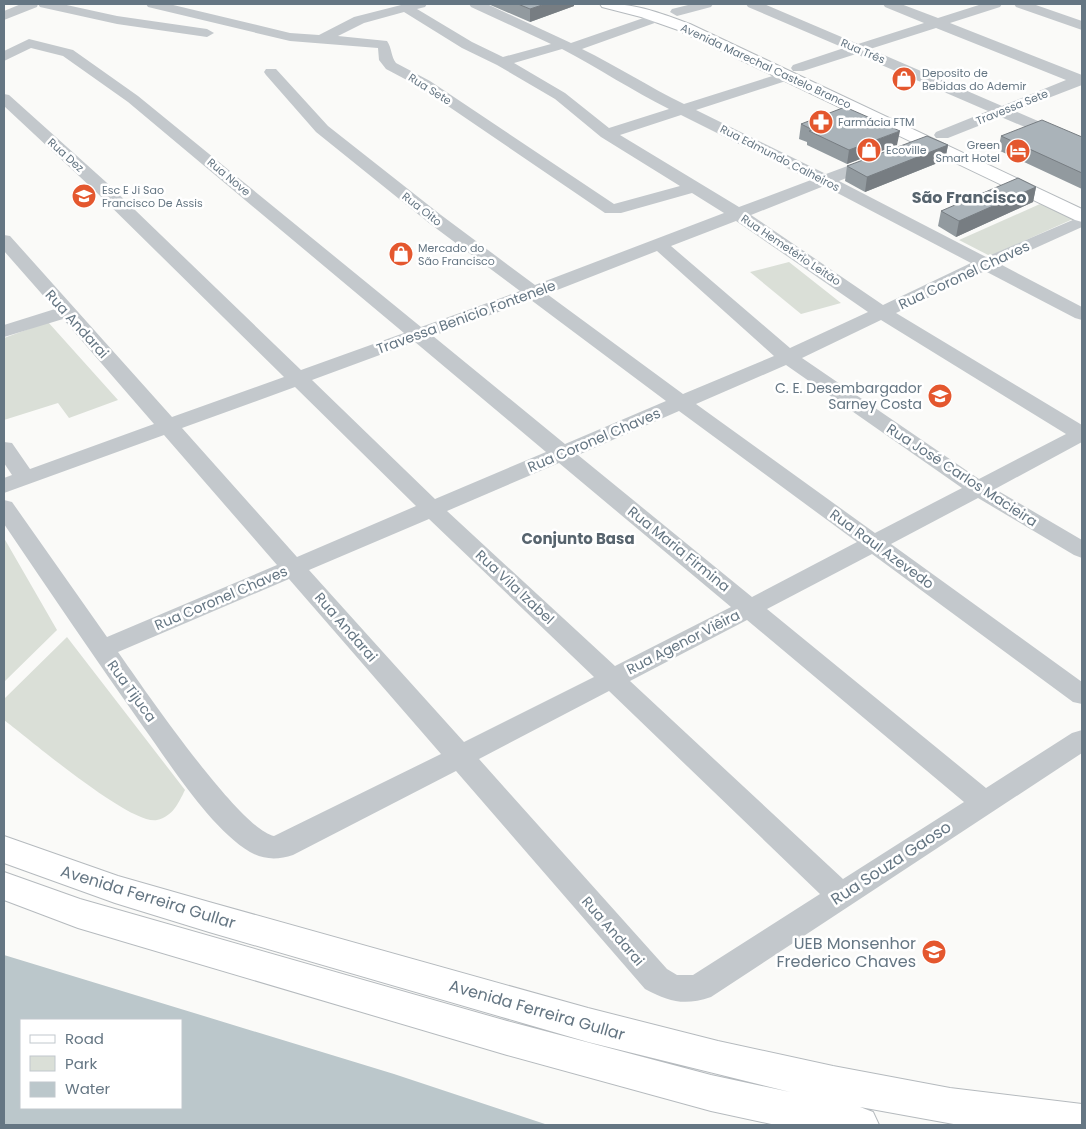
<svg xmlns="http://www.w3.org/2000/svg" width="1086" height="1129" viewBox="0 0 1086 1129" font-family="Poppins,sans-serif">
  <rect width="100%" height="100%" fill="#fafaf8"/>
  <!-- green -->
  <path fill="#dadfd7" d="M1040,204L1073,219L990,256L959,240Z
    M789,262L841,303L801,314L750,272Z
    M48,322L118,400L69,418L58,403L4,420V338Z
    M4,538L57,630L4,682Z
    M67,637L185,790C178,804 173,816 157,820C131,826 28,738 4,720V699Z"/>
  <!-- water -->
  <path fill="#bbc7cb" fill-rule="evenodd" d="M4,955L394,1074L548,1125H4ZM21,1020H181V1108H21Z"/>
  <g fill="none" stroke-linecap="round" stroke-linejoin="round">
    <defs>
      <path id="major" d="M600,4C632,2 660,13 690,24L1082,209V222L1075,220L678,30L641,17L602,7Z
        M4,836L118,876L209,902L588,1008L718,1041L833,1066L950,1088L1082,1104V1125H959L860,1107L873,1112L879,1125H776L711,1111L507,1055L78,928L4,900V872L80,899L507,1021L711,1075L790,1092L588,1042L209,932L115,903L4,863Z"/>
    </defs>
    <!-- major casing -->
    <use href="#major" stroke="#b5babe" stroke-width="2"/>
    <!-- minor -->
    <path fill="#c3c8cc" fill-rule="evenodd" d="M21,4H62L117,16L207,29L214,33L207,37L117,24L40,7L38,4L37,7L4,20V11Z
      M146,4H169L290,33L319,35L354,17L405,4H427L425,7L417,9L472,42L503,57L551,44L471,7L469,4H487L571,43L658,13L663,14L665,17L663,20L582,49C617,66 649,87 684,104L782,73H792L794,76L792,79L696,110L826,174L869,158H881L883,161L881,164L839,181L986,257L1082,216V227L1000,264L1082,307V320L1075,318L985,271L896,313L1082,425V442L995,489L1082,540V558L1074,555L978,498L891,544L1082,682V704L1073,702L872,554L767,609L986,788L1072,733L1082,730V753L711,997C684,1006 670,1002 645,989L456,771L293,855C278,860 264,860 250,852C211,829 170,764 144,728C96,660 50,592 4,524V500L12,502L107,637L277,565L164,435L4,493V478L12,475L4,463V442L12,443L30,469L154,424L63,319L4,337V325L55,309L4,251V235L10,236L172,417L284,377L94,190L4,106V94L9,95L106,182L301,370L404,333L128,102L63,56L31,48L4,61V51L29,39L73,50L138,96L421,327L520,291L429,223L316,132L266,75L264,72L266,69H276L328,126L441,215L535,285L724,213L692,193L621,213H605L420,87L386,69L379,60L378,48L290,41L148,7ZM404,12L462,48L497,65L555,99L601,137L680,186L614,204L430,81L396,63C391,57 392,48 387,41L338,36L364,23ZM562,49C598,68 633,91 669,109L609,128L565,93L514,63ZM681,115L811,180L739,207L620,135ZM824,186L971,263L883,305L751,215ZM736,221L868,312L790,348L671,246ZM657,251L774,356L683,394L547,294ZM531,300L666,401L565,444L433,336ZM881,320L1066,434L979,479L802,358ZM415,342L546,452L435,499L312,380ZM786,365L962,488L875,533L696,404ZM295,387L416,506L297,557L182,428ZM679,411L857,542L752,597L578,455ZM559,463L731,607L615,666L447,511ZM429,519L594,677L464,742L309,570ZM289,579L441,754L274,836C240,830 142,686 118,652ZM747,620L964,802L843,879L630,681ZM609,691L820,894L693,975H677L667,969L479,759Z
      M692,4H713L711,7L677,16L670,12L672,9Z
      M746,4H764L858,44L924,23L885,7L883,4H901L938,18L982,4H1002L1000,7L950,23L1082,75V85L1015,111L1082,140V151L1001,117L948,138H936L934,135L936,132L988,111L856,54L803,71H793L791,68L793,65L844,48L748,7ZM936,28L1066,80L1002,106L870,49Z
      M1014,4H1033L1082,21V30L1016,7Z"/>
    <!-- major -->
    <use href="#major" fill="#fff" fill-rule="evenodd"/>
  </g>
  <!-- wall -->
  <path fill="#929a9f" d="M488,4H574V6L530,22Z
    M801,124L897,145L847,164L807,145V142L799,139Z
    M1001,136L1082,137V189L998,150Z
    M948,145L945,160L865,192L845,181L847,166Z
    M1036,187L1033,202L956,237L938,226L941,211Z"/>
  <!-- shaded-wall -->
  <path fill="#777d82" d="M545,4H574V6L530,22V9Z
    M900,131L897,145L847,164L849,150Z
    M948,145L945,160L865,192L867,177Z
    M1036,187L1033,202L956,237L959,221Z"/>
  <!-- building -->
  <path fill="#aab3b9" stroke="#777d82" d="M518,4H545L530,9Z
    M845,107L900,131L849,150L809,131L813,130L801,124Z
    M1042,120L1082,137V173L1001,136Z
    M927,136L948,145L867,177L847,166Z
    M1018,178L1036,187L959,221L941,211Z"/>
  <!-- icons -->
  <defs>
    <symbol id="shop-disc" viewBox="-11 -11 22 22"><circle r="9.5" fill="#e4572e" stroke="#fff"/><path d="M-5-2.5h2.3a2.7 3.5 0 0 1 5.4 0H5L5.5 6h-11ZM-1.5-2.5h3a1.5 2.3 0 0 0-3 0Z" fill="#fff"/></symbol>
    <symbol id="pharmacy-disc" viewBox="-11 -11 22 22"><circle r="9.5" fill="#e4572e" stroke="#fff"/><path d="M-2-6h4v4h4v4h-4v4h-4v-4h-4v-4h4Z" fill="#fff"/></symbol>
    <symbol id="hotel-disc" viewBox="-11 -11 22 22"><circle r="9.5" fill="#e4572e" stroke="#fff"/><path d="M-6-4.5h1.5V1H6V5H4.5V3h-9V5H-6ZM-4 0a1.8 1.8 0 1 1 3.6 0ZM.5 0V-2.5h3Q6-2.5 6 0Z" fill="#fff"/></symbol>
    <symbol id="school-disc" viewBox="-11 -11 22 22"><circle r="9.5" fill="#e4572e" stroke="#fff"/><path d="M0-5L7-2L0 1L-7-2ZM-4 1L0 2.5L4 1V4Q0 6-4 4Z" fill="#fff"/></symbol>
  </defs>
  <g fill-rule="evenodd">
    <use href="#shop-disc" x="890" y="65" width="28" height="28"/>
    <use href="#pharmacy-disc" x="807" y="108" width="28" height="28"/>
    <use href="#shop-disc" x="855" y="136" width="28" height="28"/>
    <use href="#hotel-disc" x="1004" y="137" width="28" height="28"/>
    <use href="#school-disc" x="70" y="182" width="28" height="28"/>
    <use href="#shop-disc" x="387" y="240" width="28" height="28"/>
    <use href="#school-disc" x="926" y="382" width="28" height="28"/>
    <use href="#school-disc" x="920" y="938" width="28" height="28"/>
  </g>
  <g text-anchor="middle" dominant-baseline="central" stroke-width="5" stroke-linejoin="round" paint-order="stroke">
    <!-- far-street labels -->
    <g font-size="11" fill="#657683" stroke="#fff">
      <text transform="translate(863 51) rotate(23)">Rua Três</text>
      <text transform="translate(766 66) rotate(25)">Avenida Marechal Castelo Branco</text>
      <text transform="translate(430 89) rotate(32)">Rua Sete</text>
      <text transform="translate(1012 107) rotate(-22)">Travessa Sete</text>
      <text transform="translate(66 155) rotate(42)">Rua Dez</text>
      <text transform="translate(780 158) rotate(27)">Rua Edmundo Calheiros</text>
      <text transform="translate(229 177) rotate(40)">Rua Nove</text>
      <text transform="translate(422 209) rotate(38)">Rua Oito</text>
      <text transform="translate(791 250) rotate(34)">Rua Hemetério Leitão</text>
    </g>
    <!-- far-poi labels -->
    <g font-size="11" fill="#657683" stroke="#fff" text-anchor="start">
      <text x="922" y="73">Deposito de<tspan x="922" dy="13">Bebidas do Ademir</tspan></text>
      <text x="838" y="122">Farmácia FTM</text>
      <text x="1000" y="145" text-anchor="end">Green<tspan x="1000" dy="13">Smart Hotel</tspan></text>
      <text x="886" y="150">Ecoville</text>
      <text x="102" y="190">Esc E Ji Sao<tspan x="102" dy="13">Francisco De Assis</tspan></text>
      <text x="418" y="248">Mercado do<tspan x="418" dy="13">São Francisco</tspan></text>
    </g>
    <!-- street labels -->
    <g font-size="14" fill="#657683" stroke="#fff">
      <text transform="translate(964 275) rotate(-25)">Rua Coronel Chaves</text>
      <text transform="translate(466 317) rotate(-20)">Travessa Benicio Fontenele</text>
      <text transform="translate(77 324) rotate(48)">Rua Andarai</text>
      <text transform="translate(594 440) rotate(-23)">Rua Coronel Chaves</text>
      <text transform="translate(962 475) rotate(33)">Rua José Carlos Macieira</text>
      <text transform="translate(679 549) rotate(39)">Rua Maria Firmina</text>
      <text transform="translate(882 549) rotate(36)">Rua Raul Azevedo</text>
      <text transform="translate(515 587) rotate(43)">Rua Vila Izabel</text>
      <text transform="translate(221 598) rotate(-23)">Rua Coronel Chaves</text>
      <text transform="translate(346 627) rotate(49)">Rua Andarai</text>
      <text transform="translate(683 642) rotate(-27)">Rua Agenor Viêira</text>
      <text transform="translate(132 691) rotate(54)">Rua Tijuca</text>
      <text transform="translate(613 931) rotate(49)">Rua Andarai</text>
    </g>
    <!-- poi labels -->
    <g font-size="14" fill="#657683" stroke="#fff" text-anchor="end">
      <text x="922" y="388">C. E. Desembargador<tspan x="922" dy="16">Sarney Costa</tspan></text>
    </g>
    <!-- neighbourhood labels -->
    <g font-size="15" font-weight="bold" fill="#57646e" stroke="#fff">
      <text x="578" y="538">Conjunto Basa</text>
    </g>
    <!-- far-district labels -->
    <g font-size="16" font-weight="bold" fill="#57646e" stroke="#fff">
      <text x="969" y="197">São Francisco</text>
    </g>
    <!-- near-street labels -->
    <g font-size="16" fill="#657683" stroke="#fff">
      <text transform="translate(891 863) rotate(-33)">Rua Souza Gaoso</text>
      <text transform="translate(148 897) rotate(17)">Avenida Ferreira Gullar</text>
      <text transform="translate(537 1010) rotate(16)">Avenida Ferreira Gullar</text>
    </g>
    <!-- near-poi labels -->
    <g font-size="16" fill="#657683" stroke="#fff" text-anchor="end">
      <text x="916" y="943">UEB Monsenhor<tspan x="916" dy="18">Frederico Chaves</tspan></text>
    </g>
  </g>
  <!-- border -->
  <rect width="1086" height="1129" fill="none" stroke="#657683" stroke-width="10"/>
  <!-- legend -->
  <rect x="20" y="1019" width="162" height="90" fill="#ffffff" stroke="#c1c8cd"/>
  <rect x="30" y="1035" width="25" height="8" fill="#ffffff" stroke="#c1c8cd"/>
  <text x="65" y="1044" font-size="15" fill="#657683">Road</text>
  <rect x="30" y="1056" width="25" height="15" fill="#dadfd7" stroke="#c1c8cd"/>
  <text x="65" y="1069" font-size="15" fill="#657683">Park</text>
  <rect x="30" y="1082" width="25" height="15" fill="#bbc7cb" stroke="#c1c8cd"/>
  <text x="65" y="1094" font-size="15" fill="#657683">Water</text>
</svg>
